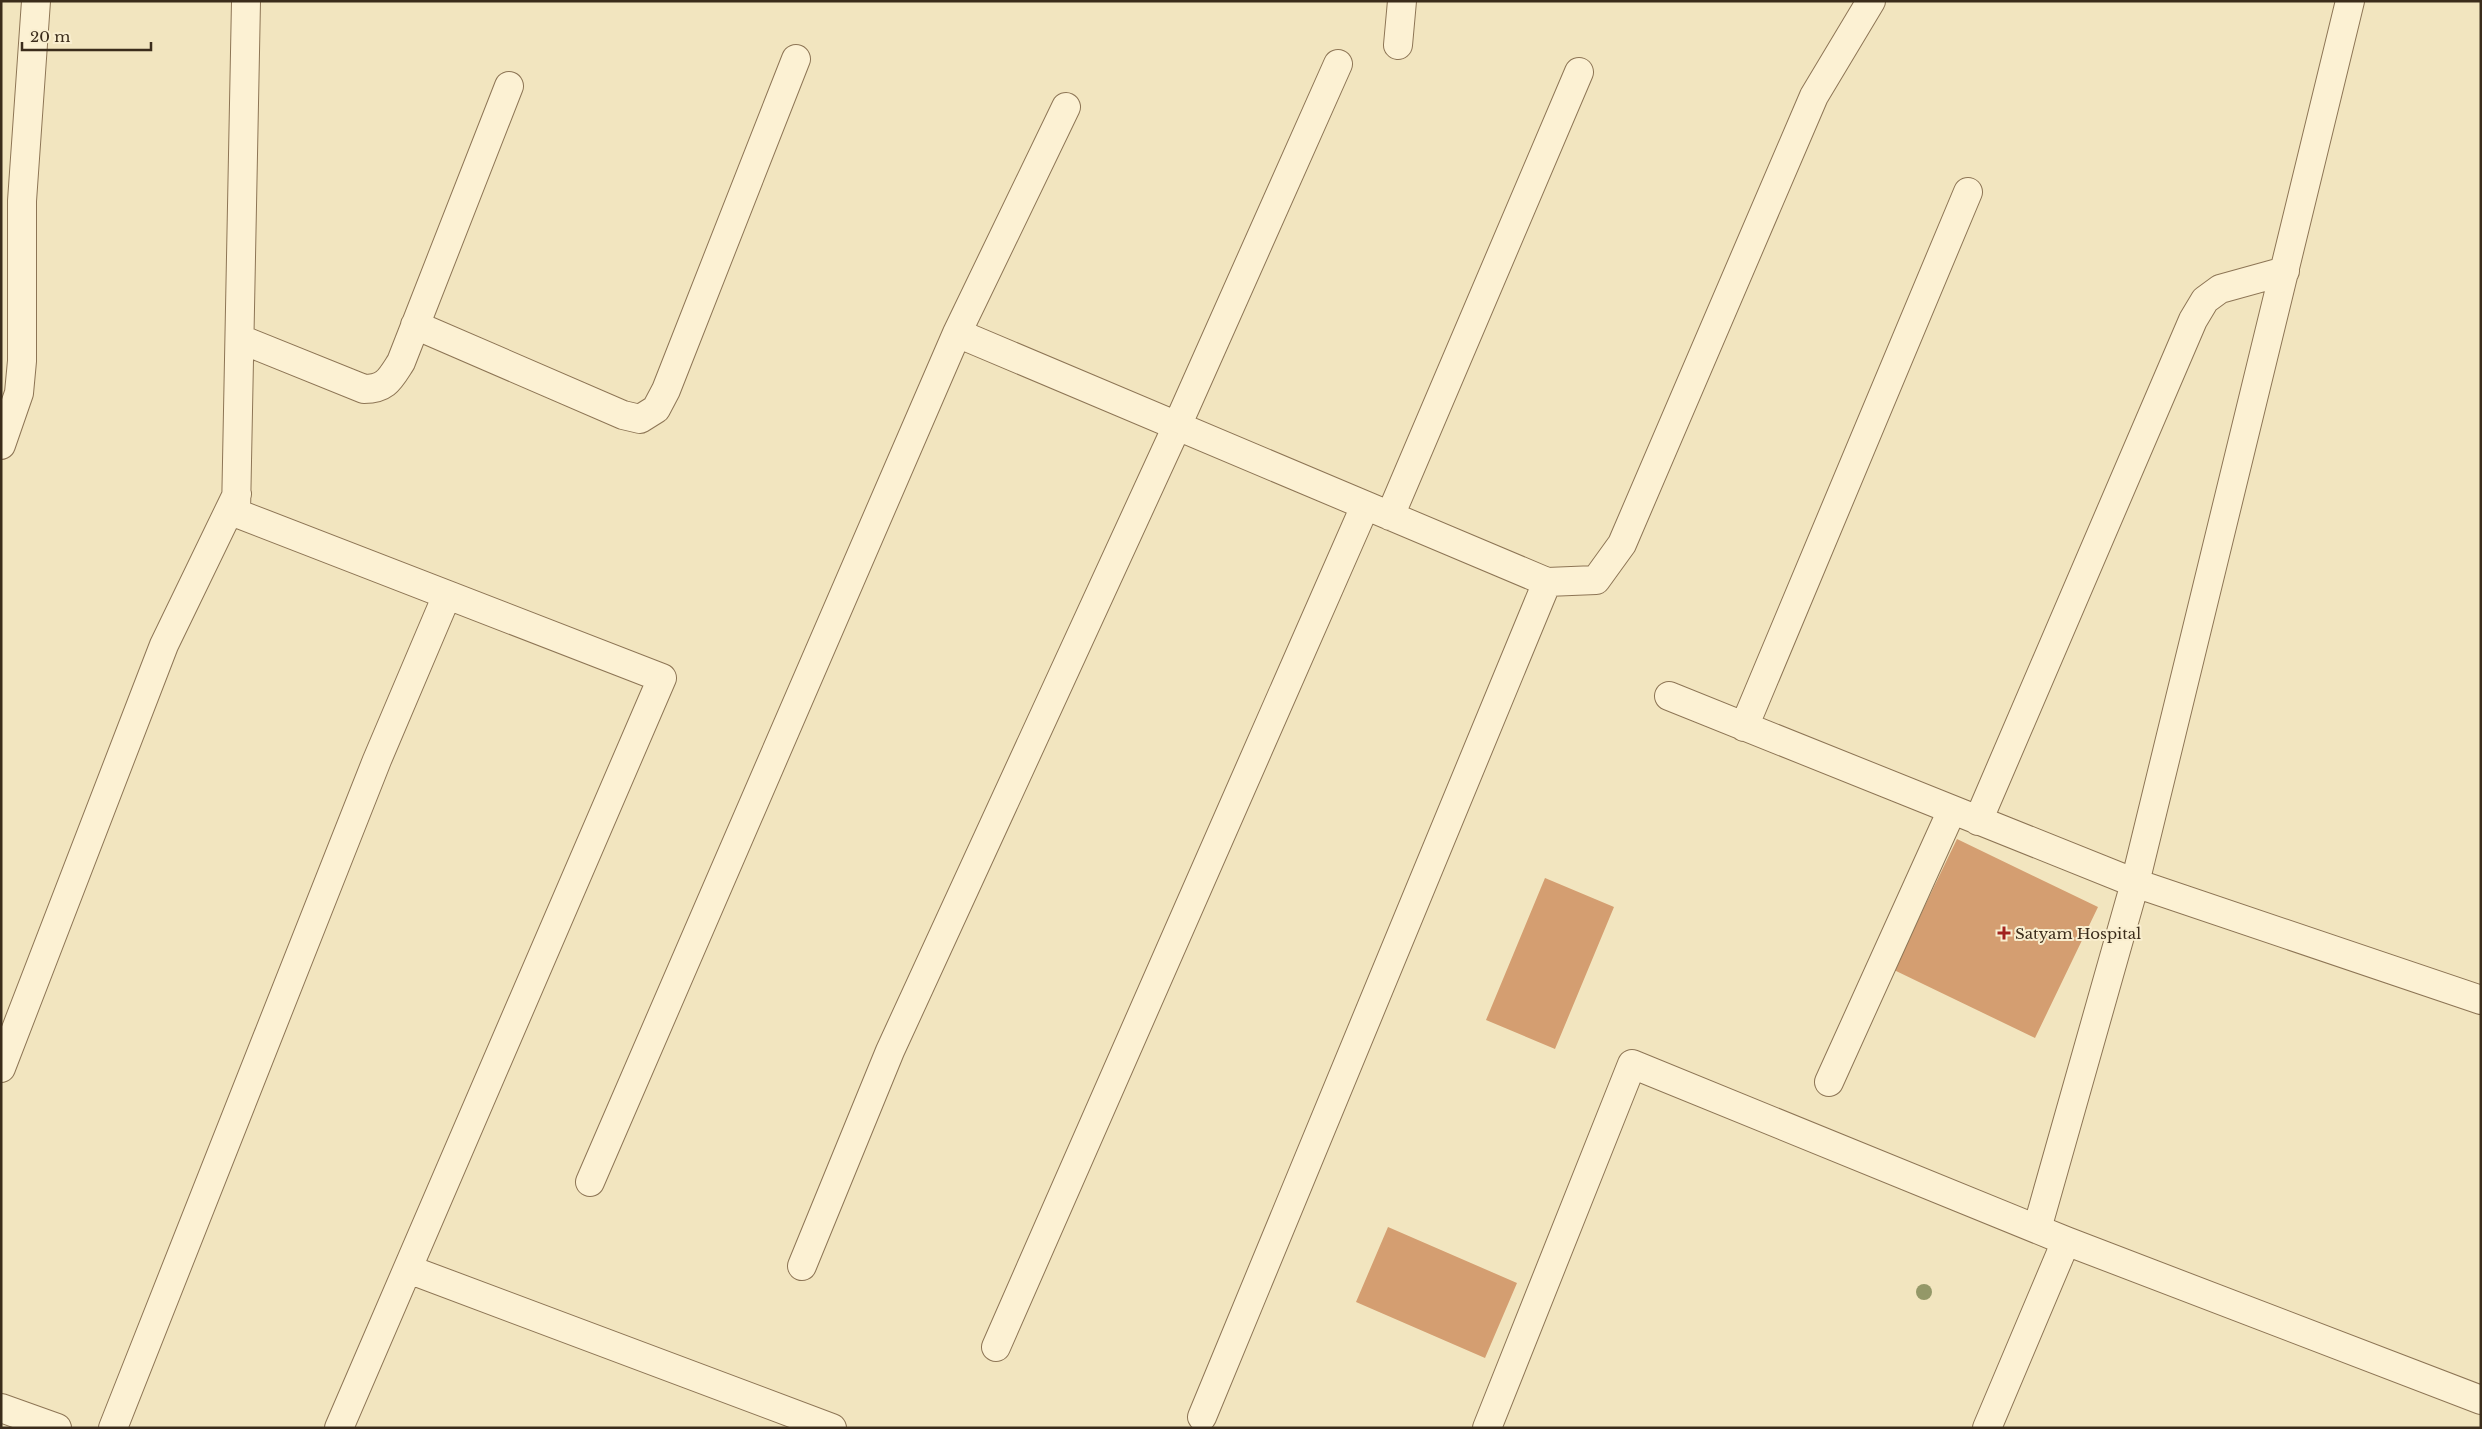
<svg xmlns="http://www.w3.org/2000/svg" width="2482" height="1429" viewBox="0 0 2482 1429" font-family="'Libre Baskerville',serif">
  <rect width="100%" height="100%" fill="#f2e5bf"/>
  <!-- building -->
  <path fill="#d49e71" d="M1957,839L2098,907L2035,1038L1894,970Z
    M1545,878L1614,907L1555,1049L1486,1020Z
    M1388,1227L1517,1283L1485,1358L1356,1302Z"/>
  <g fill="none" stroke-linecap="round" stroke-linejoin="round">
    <defs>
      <path id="minor" d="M246,1L236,513L662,678L339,1428
        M1398,45L1402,1
        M415,325L623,415L640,419L656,409L666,390L796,59
        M957,333L1547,582L1596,580L1622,544L1814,96L1871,1
        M240,339L364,389C386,389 390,379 401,362L509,86
        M1,445L19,393L22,361V201L36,1
        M1390,516L1579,72
        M1669,696L2135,883L2481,1000
        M1744,727L1968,192
        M1978,821L2193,320L2205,300L2220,289L2285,271
        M1,1068L164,645L237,494
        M1829,1082L1952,810
        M590,1182L957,333L1066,107
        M2037,1229L2135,883L2350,1
        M802,1266L890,1051L1177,426L1338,64
        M408,1269L832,1428
        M996,1347L1365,506
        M1,1408L57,1428
        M1202,1417L1547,582
        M113,1428L377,760L447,595
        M1487,1428L1632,1064L2066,1241L2481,1400
        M1987,1428L2066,1241"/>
    </defs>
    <!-- minor casing -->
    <use href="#minor" stroke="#8d7555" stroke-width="30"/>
    <!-- minor -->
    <use href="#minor" stroke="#fcf1d3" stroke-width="28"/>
  </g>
  <!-- trees -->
  <circle fill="#949868" cx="1924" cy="1292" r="8"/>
  <!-- markers -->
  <path fill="#a2231f" stroke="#f9eecf" stroke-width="2" d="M2001.5 925.5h5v5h5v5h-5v5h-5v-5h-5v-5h5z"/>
  <g text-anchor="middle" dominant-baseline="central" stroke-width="4" stroke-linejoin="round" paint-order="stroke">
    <!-- poi labels -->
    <g font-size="15" fill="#3b2c1b" stroke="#f9eecf" text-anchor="start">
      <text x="2015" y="933">Satyam Hospital</text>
    </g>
  </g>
  <!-- border -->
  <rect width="2482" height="1429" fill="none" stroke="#3b2c1b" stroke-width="5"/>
  <!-- scale -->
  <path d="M22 42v8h129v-8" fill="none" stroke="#3b2c1b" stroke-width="2.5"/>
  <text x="30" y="42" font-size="15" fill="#3b2c1b" stroke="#f9eecf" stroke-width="4" paint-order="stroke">20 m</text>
</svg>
